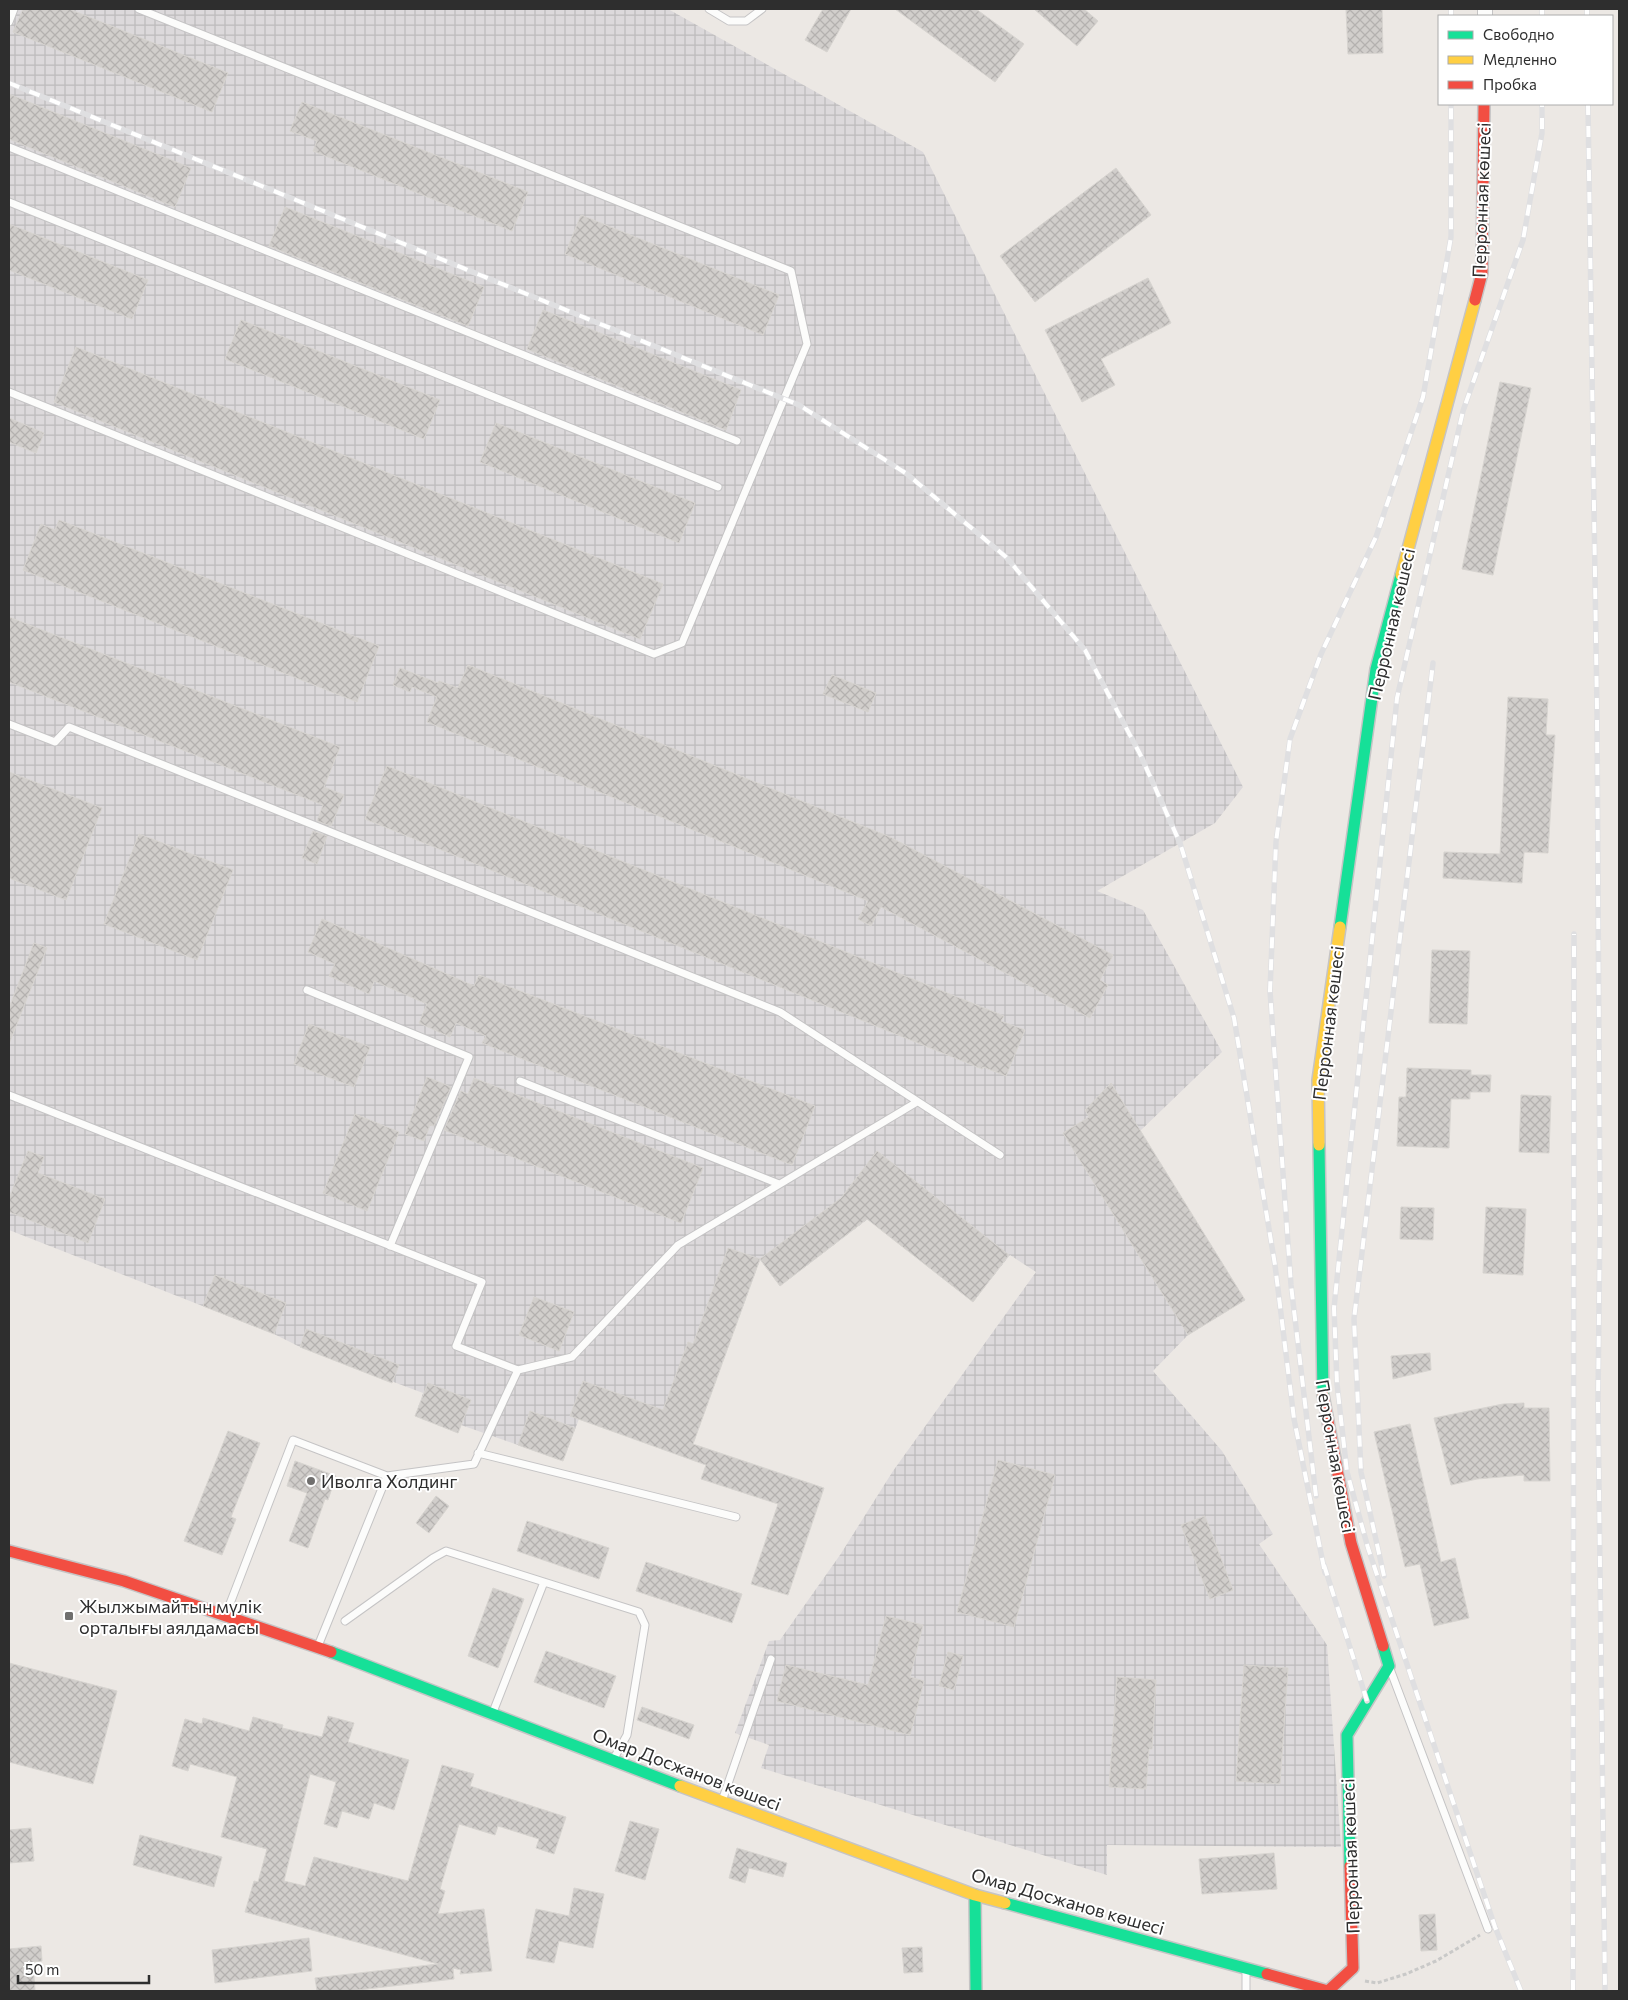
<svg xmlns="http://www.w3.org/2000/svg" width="1628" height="2000" viewBox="0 0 1628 2000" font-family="Commissioner,sans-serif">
  <defs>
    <pattern id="industrial-grid" width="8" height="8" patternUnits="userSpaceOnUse" patternTransform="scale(1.25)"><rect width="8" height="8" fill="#dcd9db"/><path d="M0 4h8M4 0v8" fill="none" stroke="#bdbbbc"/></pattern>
    <pattern id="building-cross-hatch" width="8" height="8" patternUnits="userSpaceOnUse" patternTransform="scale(1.25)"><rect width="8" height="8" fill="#d1cecb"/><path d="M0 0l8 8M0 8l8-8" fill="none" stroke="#b4b1af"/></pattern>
  </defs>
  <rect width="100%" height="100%" fill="#ece8e4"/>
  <!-- industrial -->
  <path fill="url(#industrial-grid)" d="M9,9H668L923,152L1243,787L1215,823L1097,891L1143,910L1222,1052L1140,1131L1245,1300L1188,1335L1153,1371L1222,1451L1273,1534L1259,1544L1327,1645L1341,1847L1107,1845V1875L761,1768L769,1745L735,1733L769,1641L780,1640L840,1555L893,1471L1036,1272L1010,1255L973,1302L868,1219L780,1286L760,1260L688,1458L579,1419L563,1461L461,1425L458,1433L415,1416L423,1393L300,1347L274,1334L9,1230Z"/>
  <!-- building -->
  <path fill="url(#building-cross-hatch)" stroke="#d7d4d0" d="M23,9H69L228,73L212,112L13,32Z
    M823,9H851L827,52L805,40Z
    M895,9H976L1024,44L995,82Z
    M1034,9H1084L1098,21L1077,46Z
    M1346,9H1382L1383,53L1348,54Z
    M9,94L191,168L175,207L9,139Z
    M302,102L528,192L512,231L313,151L317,141L290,131Z
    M1116,168L1151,215L1035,302L1000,256Z
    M285,207L484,287L468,326L269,246Z
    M581,215L779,295L763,335L565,254Z
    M9,224L148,280L132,319L9,270Z
    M1148,278L1171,323L1101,359L1115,385L1082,402L1045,330Z
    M543,310L741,390L726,430L527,349Z
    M241,320L440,400L424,439L225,359Z
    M76,347L663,584L640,639L54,402Z
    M1500,382L1531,388L1493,575L1462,569Z
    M9,418L44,433L36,453L9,442Z
    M496,423L695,503L679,543L480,462Z
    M59,520L379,646L357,702L23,570L41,524L55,530Z
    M9,617L340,747L324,787L344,795L331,826L317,821L323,805L9,682Z
    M468,665L890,837L1113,955L1100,980L1108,985L1090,1018L881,907L871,926L858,919L868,901L427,722L437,697L412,687L410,692L393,685L400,668L438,683L439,681L458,688Z
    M832,675L876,693L868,712L823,694Z
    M1508,697L1548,699L1546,735H1555L1548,853L1524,852L1522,883L1443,878L1444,852L1500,854Z
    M387,766L1004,1016L1001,1021L1025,1030L1006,1076L983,1067L982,1069L365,819Z
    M9,772L102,808L66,900L9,878Z
    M313,831L327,836L317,864L302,858Z
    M139,834L233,870L197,960L104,924Z
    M322,919L474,986L479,975L815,1106L792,1165L482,1043L486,1036L456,1023L450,1037L419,1023L427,1004L374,981L369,994L329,976L335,964L308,952Z
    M34,943L47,948L9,1044V1008Z
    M1432,950L1470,951L1467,1024L1429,1023Z
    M309,1024L370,1047L354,1087L294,1064Z
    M1407,1068L1471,1070V1075H1491L1490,1092H1470V1099H1451L1449,1148L1397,1146L1399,1097H1406Z
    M427,1077L451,1087L434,1126L430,1125L424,1141L405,1134Z
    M474,1078L703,1168L681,1223L444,1130L461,1091L468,1094Z
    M1111,1083L1245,1300L1188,1335L1063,1133L1089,1117L1085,1110Z
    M1521,1095L1551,1096L1549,1153L1519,1152Z
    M355,1114L399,1132L367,1211L323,1193Z
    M28,1151L44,1157L38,1173L105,1199L88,1243L9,1212V1198Z
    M877,1151L1009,1255L973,1302L867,1219L780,1286L760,1259L841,1198Z
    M1401,1207L1434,1208L1433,1240L1400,1239Z
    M1486,1207L1526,1209L1523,1275L1483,1273Z
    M728,1248L760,1259L693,1444L824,1488L788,1595L751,1584L778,1504L701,1479L706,1465L570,1416L583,1381L663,1410L688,1342L693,1344Z
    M215,1275L286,1303L274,1334L203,1306Z
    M534,1297L574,1312L559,1351L519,1335Z
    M306,1329L399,1365L392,1383L300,1347Z
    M1430,1353L1431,1370L1393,1379L1391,1356Z
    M428,1383L471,1400L458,1433L415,1416Z
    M1524,1403V1408H1549L1550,1481H1524V1475L1477,1479L1451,1485L1434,1418L1503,1404Z
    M530,1411L575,1428L563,1461L518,1445Z
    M1410,1424L1441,1562L1455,1558L1469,1618L1434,1626L1420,1564L1405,1567L1374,1432Z
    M228,1431L260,1443L231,1517L236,1519L222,1555L184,1541Z
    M998,1460L1055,1475L1014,1627L957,1612Z
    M295,1461L336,1476L328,1500L325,1499L308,1548L289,1541L307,1493L287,1486Z
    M436,1496L449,1506L429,1533L416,1523Z
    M1205,1516L1233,1590L1210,1599L1181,1525Z
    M527,1521L609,1548L599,1579L517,1551Z
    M646,1562L742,1594L732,1623L636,1591Z
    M493,1588L524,1599L498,1668L468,1656Z
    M886,1616L923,1625L910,1677L924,1681L910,1735L777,1701L786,1665L868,1685Z
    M546,1651L616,1676L604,1708L534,1682Z
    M948,1652L963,1656L954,1690L939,1686Z
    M9,1663L117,1691L93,1784L9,1762Z
    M1244,1665L1288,1668L1280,1784L1236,1781Z
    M1117,1677L1156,1680L1152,1749H1149L1146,1789L1109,1787Z
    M642,1707L694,1725L689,1739L637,1720Z
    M328,1716L354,1723L348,1742L409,1760L394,1810L374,1803L369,1819L342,1811L337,1828L324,1824L336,1782L310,1774L284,1881L305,1886L314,1857L408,1881L442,1765L474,1774L470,1786L566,1817L554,1854L536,1848L539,1839L498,1826L495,1835L459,1824L440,1889L445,1891L438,1914L484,1909L492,1971L460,1974L461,1970L453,1968L454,1979L349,1991H317L315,1978L438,1964L245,1912L254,1881L258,1882L267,1849L221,1837L237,1777L190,1764L188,1771L172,1766L185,1719L202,1724L203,1718L249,1731L253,1717L283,1725L282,1728L322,1737Z
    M630,1821L659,1829L645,1880L615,1871Z
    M31,1828L34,1861L9,1863V1830Z
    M140,1835L222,1857L214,1887L133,1865Z
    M737,1848L787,1863L783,1877L749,1868L745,1883L729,1878Z
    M1274,1853L1277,1889L1202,1894L1199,1859Z
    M574,1888L604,1894L593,1948L559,1941L554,1963L526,1958L536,1909L569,1916Z
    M1435,1914L1437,1950L1421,1951L1419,1915Z
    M309,1938L312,1971L215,1983L212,1950Z
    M41,1946L42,1961L33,1962L35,1991H9V1949Z
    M922,1947L923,1972L904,1973L902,1948Z"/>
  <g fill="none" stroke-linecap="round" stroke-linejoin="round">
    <defs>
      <path id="lane" d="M709,9L729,21H746L762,9
        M9,22L14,9
        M9,147L737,441
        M9,202L718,487
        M9,392L654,654L682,643L807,344L791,271L139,9
        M9,724L55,742L69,727L780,1012L1000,1155
        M307,990L469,1057L390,1246
        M520,1081L779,1184
        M9,1095L482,1282L456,1346L518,1370
        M478,1453L736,1517
        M226,1614L293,1440L387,1476
        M345,1621L433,1558L446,1551L639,1612L645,1625L627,1735L613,1760
        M318,1646L387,1476L474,1464L518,1370L572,1357L678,1245L917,1102
        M1390,1669L1488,1929
        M493,1712L544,1582
        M722,1801L771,1659
        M1246,1991V1972"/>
      <path id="street" d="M1485,16V9"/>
      <path id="fast" d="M1340,927L1376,669L1401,575
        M1319,1145L1323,1395
        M331,1652L680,1786
        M1350,1866L1347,1735L1389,1666L1383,1646
        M975,1895L976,1991
        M1005,1903L1267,1974"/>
      <path id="slow" d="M1401,575L1475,300
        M1319,1145L1318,1080L1340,927
        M680,1786L975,1895L1005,1903"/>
      <path id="jam" d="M1475,300L1482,273L1484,104
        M1323,1395L1351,1543L1383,1646
        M9,1551L124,1581L331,1652
        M1267,1974L1328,1991L1353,1968L1350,1866"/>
    </defs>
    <!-- lane casing -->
    <use href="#lane" stroke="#c5c4c5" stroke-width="9"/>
    <!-- street casing -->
    <use href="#street" stroke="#c5c4c5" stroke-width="16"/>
    <!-- fast casing -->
    <use href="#fast" stroke="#c5c4c5" stroke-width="14"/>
    <!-- slow casing -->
    <use href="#slow" stroke="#c5c4c5" stroke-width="14"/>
    <!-- jam casing -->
    <use href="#jam" stroke="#c5c4c5" stroke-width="14"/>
    <!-- path -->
    <path stroke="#c9c9c8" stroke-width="3" stroke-dasharray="4 2.5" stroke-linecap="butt" d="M1365,1981L1377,1983L1406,1974L1436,1961L1480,1935"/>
    <!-- lane -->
    <use href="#lane" stroke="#fcfcfb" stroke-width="7"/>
    <!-- street -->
    <use href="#street" stroke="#fcfcfb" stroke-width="14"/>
    <!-- fast -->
    <use href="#fast" stroke="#16e098" stroke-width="11"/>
    <!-- slow -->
    <use href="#slow" stroke="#ffcf43" stroke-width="11"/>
    <!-- jam -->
    <use href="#jam" stroke="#f24e42" stroke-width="11"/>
    <defs>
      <path id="rail" d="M1542,9V16
        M1587,9V16
        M1451,16V9
        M9,83L799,405L907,474L1006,557L1085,650L1140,754L1180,843L1234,1018L1275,1265L1294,1419L1325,1573
        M1588,104L1597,711L1600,1216L1598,1401L1605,1991
        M1316,1496L1291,1285L1270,991L1276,842L1290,739L1321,654L1376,537L1423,397L1451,237V104
        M1324,1565L1367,1701
        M1384,1576L1361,1472L1354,1319L1433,663
        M1521,1991L1495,1927L1368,1548L1347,1472L1337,1384L1334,1308L1397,698L1463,411L1523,240L1542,133V104
        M1573,1991L1574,934"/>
    </defs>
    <!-- rail casing -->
    <use href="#rail" stroke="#dfdfe1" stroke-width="5.5"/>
    <!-- rail -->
    <use href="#rail" stroke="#fff" stroke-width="4" stroke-dasharray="11" stroke-linecap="butt"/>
  </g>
  <!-- markers -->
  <g fill="#706f6e" stroke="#fff" stroke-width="2">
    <circle cx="311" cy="1481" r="5"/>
    <rect x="64" y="1611" width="10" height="10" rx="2.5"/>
  </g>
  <g text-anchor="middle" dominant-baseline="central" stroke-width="4" stroke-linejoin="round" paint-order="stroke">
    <!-- street labels -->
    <g font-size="18" fill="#2e2e2e" stroke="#fff">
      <text transform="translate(1481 200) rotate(-88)">Перронная көшесі</text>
      <text transform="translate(1391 624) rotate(-77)">Перронная көшесі</text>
      <text transform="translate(1328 1023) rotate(-83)">Перронная көшесі</text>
      <text transform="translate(1336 1456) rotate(80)">Перронная көшесі</text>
      <text transform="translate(687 1769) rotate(21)">Омар Досжанов көшесі</text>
      <text transform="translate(1350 1856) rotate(-92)">Перронная көшесі</text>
      <text transform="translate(1068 1901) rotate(16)">Омар Досжанов көшесі</text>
    </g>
    <!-- poi labels -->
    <g font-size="18" fill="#2e2e2e" stroke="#fff" text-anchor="start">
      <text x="321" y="1481">Иволга Холдинг</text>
      <text x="79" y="1606">Жылжымайтын мүлік<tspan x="79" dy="21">орталығы аялдамасы</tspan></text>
    </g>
  </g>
  <!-- border -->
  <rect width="1628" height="2000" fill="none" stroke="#2e2e2e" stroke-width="20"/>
  <!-- legend -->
  <rect x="1438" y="15" width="175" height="90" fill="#ffffff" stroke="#ababab"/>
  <rect x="1448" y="31" width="25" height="8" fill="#16e098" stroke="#ababab"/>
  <text x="1483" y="40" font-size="15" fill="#2e2e2e">Свободно</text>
  <rect x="1448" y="56" width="25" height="8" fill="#ffcf43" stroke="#ababab"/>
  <text x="1483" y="65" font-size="15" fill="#2e2e2e">Медленно</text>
  <rect x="1448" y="81" width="25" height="8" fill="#f24e42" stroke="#ababab"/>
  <text x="1483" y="90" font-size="15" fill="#2e2e2e">Пробка</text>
  <!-- scale -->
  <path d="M18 1975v8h131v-8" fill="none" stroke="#2e2e2e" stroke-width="2.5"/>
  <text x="25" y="1975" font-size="15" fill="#2e2e2e" stroke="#ffffff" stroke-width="4" paint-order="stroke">50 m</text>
</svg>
